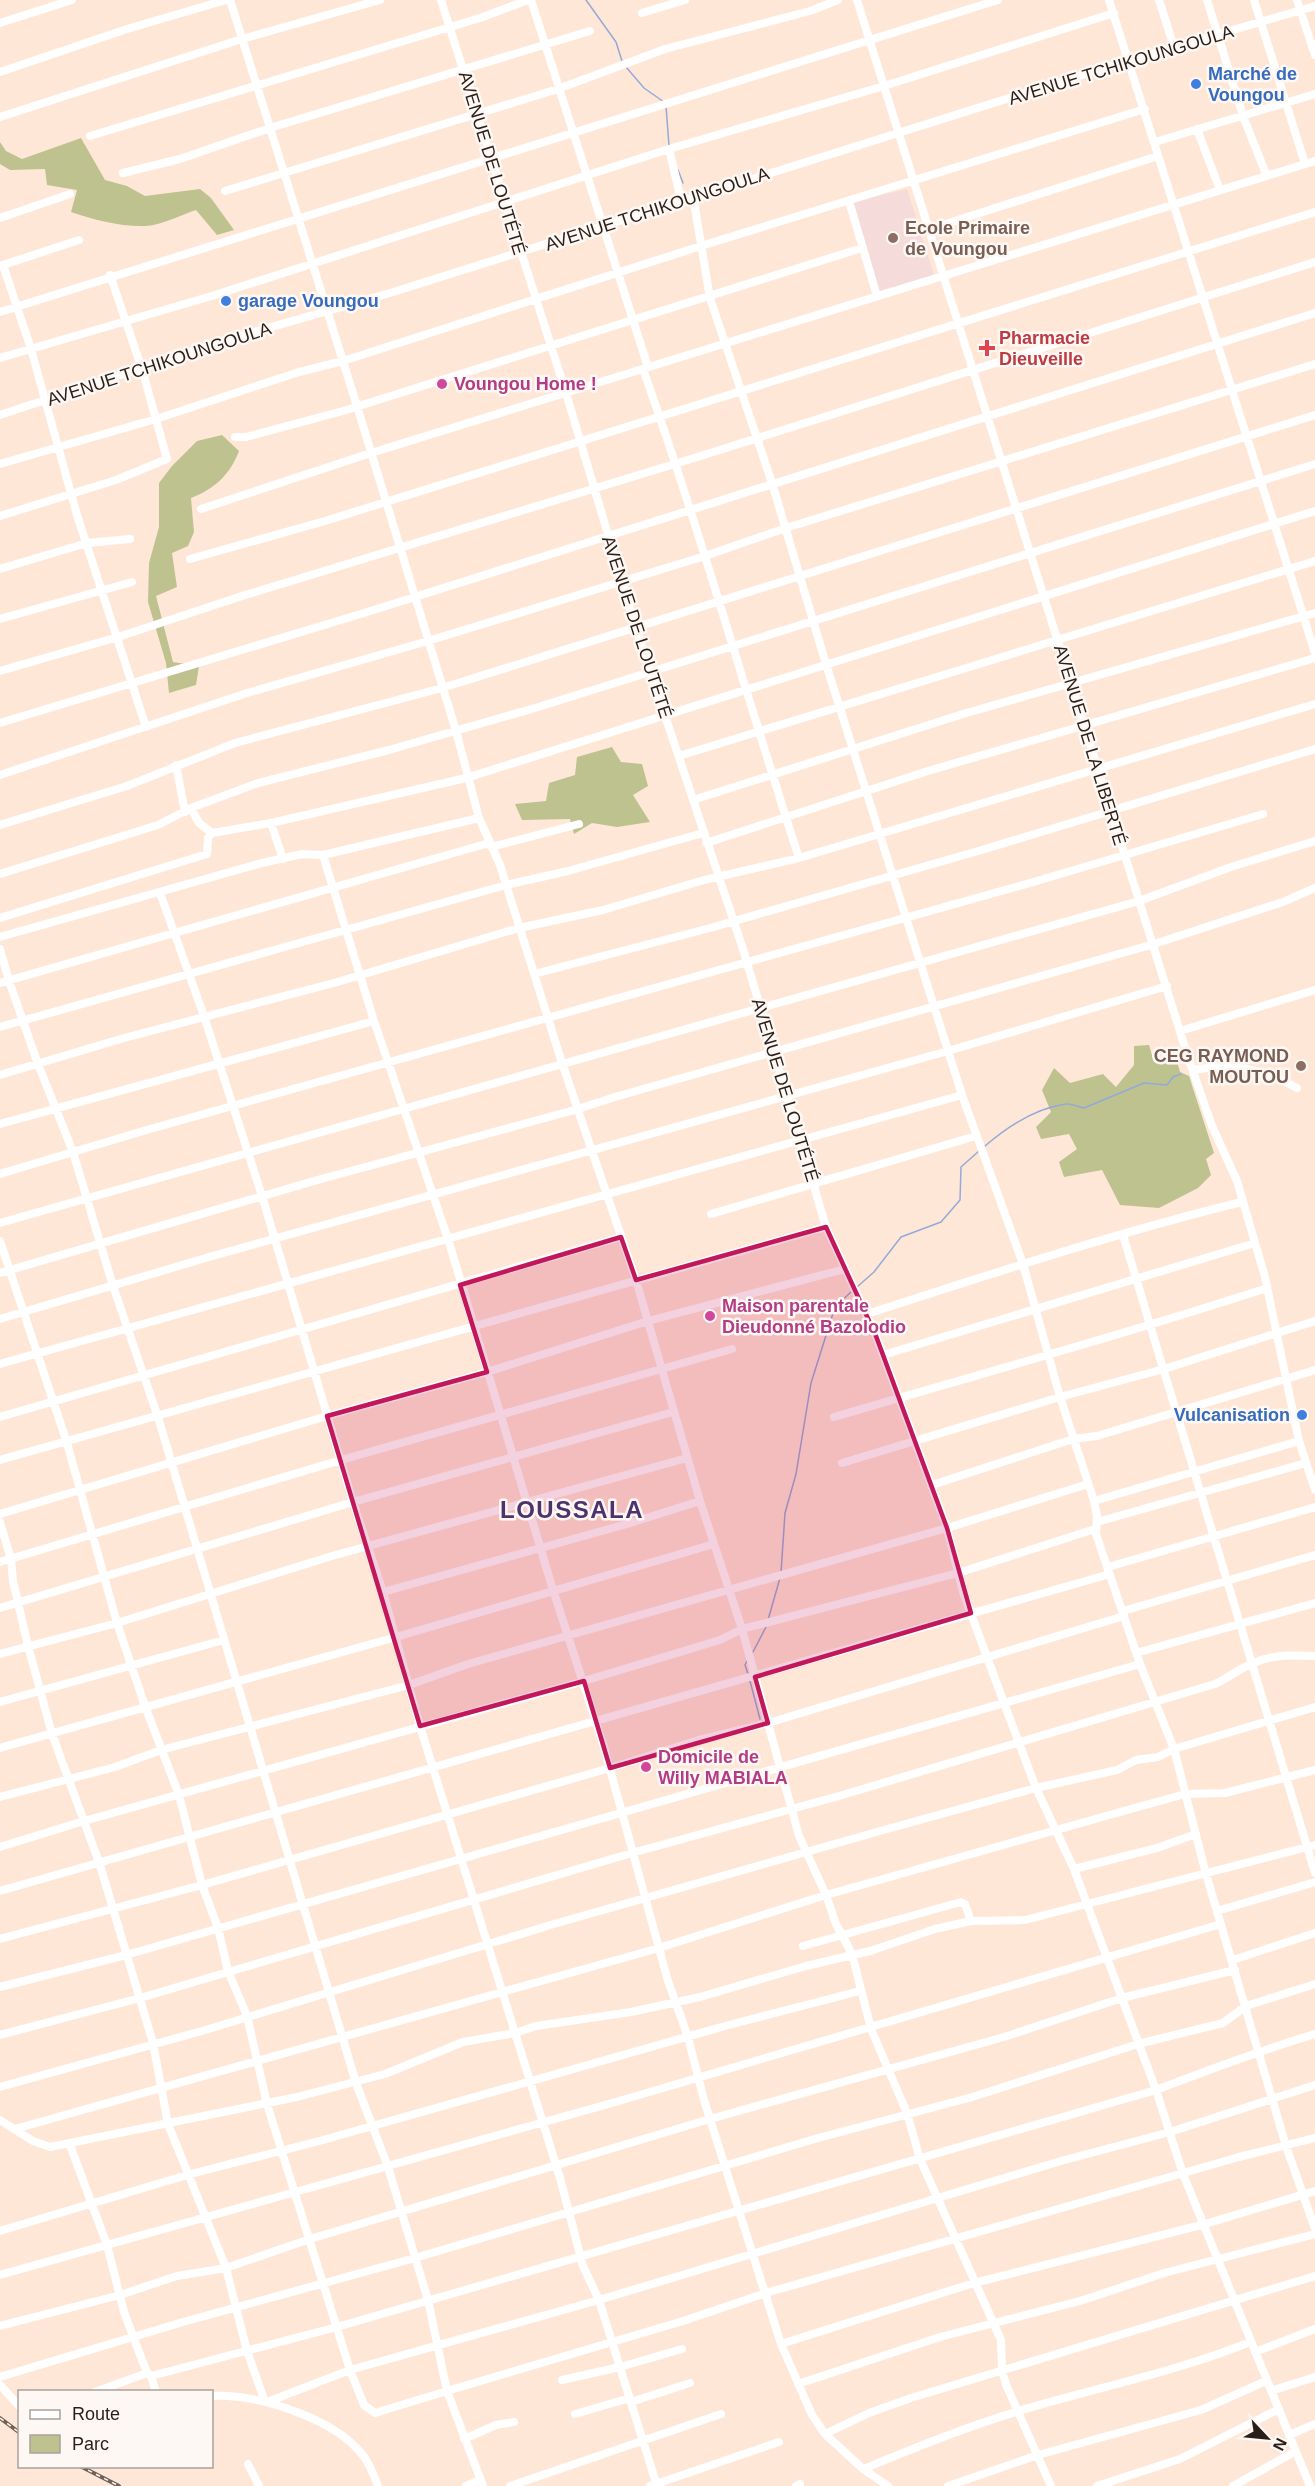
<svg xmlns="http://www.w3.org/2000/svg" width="1315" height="2486" viewBox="0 0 1315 2486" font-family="Helvetica,sans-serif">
  <rect width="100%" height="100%" fill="#ffe7d8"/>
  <!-- education -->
  <path fill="#f6dbdb" d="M907,189L934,275L878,291L852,202Z"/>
  <!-- green -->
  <path fill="#bec28f" d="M81,138L105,180L127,186L145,196L200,189L211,198L234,230L217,235L196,210C181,215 162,225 146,226C121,227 94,220 71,212L77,190L47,185L45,169L10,170L0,164V142L6,151L22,159Z
    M222,435L239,451C230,475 214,489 191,498L194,532L188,546L172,553L177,587L156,596L173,662L199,666L196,685L169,693L166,663L148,602L149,563L159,527V483L172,466L197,441Z
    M612,747L621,762L642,764L648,786L633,795L650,822L617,827L592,823L574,834L570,819L522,820L515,804L546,801L549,783L575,775L577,757Z
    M1149,1045L1154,1062L1175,1054L1180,1072L1189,1076L1214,1153L1206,1159L1211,1175L1198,1188L1159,1208L1120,1205L1102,1170L1064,1177L1059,1162L1077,1149L1069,1134L1041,1139L1036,1127L1051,1112L1042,1090L1054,1068L1070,1083L1103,1074L1116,1087L1134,1065V1046Z"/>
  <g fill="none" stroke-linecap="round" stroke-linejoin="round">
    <!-- stream -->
    <path stroke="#93aad8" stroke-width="1.5" d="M586,0L616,42L622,61
      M626,67L644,88L664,102
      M666,106L669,146
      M678,170L683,183
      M985,1146C1007,1127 1036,1108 1066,1104C1071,1103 1078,1107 1084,1108L1144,1083L1167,1085L1173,1077L1181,1074
      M857,1287L874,1272L901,1237L941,1222L960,1200L961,1167L979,1151
      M781,1573L785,1513L796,1474L811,1383L835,1307L851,1292
      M768,1620L780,1578
      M753,1652L766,1627
      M747,1661L745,1665L748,1674
      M750,1681L760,1719"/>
    <!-- minor -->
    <path stroke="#fff" stroke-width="8" d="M230,0L357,406L456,731L479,818L500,865L562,1063L636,1280L700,1501L742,1629L799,1836L826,1895L836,1924L852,1954L871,2029L907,2113L920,2159L1001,2340L1002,2371L1007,2387L1051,2486
      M441,0L566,393L636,629L742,946L826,1227L876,1336L947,1528L963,1592L1004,1703L1036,1788L1074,1869L1156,2090L1183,2174L1310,2486
      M531,0L648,367
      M857,0L1188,1057L1212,1126L1237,1181L1265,1277L1299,1441L1315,1490
      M1109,0L1315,653
      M1159,0L1174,47
      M1207,0L1243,116L1266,174
      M1254,0L1305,164
      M1297,0L1315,55
      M642,13L685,0
      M0,23L72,0
      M0,72L127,29L226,0
      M0,117L242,39L380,0
      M1197,129L1220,190
      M90,136L480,18L528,0
      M1155,142L1315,94
      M669,149L681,200
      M123,173L180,159L270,128L590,31
      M225,191L558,89L665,49L810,11L838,0
      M693,196L710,298L772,483L826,664L962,1095L1023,1264L1060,1397L1094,1501L1097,1516L1096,1534L1140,1664L1174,1749L1206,1874L1286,2146L1315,2229
      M849,201L877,296
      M0,218L70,194
      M930,229L1158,156
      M3,265L31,349L77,515L146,727
      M0,266L79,240
      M0,312L998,0
      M0,358L215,295L669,149L884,86L1114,13
      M643,369C700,530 746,695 799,858
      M0,415L226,340L390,293L1130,60L1315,6
      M235,437H246L343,411L862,248
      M0,464L156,419L299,372L343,361L701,246L1145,109
      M201,509L371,453L1315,161
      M0,516L116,480L167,459L142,369L110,275
      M190,559L325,521L1315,212
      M0,569L87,543L130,539
      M0,619L132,582
      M0,671L118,637L242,596L691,459L1315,262
      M0,723L364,613L1315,313
      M679,756L1315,561
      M176,765L185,812
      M0,775L247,693L428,641L705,556L786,528L1315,364
      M693,800L963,714L1315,613
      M191,808L199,823L212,833L271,823L466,778L1315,511
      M271,823L283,859
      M0,825L127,786L235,743L442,688L1315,415
      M706,843L928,771L1315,658
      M491,847L579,824
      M323,855L374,1021L448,1239L553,1590L604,1747L668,1981L688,2037L704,2100L781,2344L812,2415L825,2434L863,2469L888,2486
      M0,874L158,825L191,808L258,783L389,750L535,708L1315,464
      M160,893L204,1016L262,1196L353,1502L383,1592L420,1726L560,2178L583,2266L599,2300L657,2486
      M0,918L207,854L208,838L212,833
      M0,937L262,863L302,854L323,855L479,818
      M0,949L9,981L38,1064L73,1152L113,1286L158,1417L356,2083L388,2167L428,2300L447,2391L683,2321L766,2293L1239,2157L1315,2138
      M534,974L710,928L985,849L1315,749
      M0,983L489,843
      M0,1027L506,885L568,871L703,833
      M1180,1031L1315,990
      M1193,1070C1232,1063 1262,1068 1297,1088
      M0,1075L124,1038L334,983L519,928L603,910L704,880L799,858L1315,704
      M0,1124L374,1021
      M0,1174L143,1131L1030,883L1263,814
      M711,1214L976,1136
      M0,1223L1139,901L1231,867L1315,841
      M1123,1235L1315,1873
      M0,1241L67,1443L117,1623L145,1706L179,1795L202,1885L218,1928L228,1971L247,2016L267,2104L350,2370L364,2405L375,2413L447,2391L483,2486
      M0,1273L314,1181L578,1109L615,1097L1154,944L1283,902L1315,888
      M867,1314C991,1274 1115,1233 1242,1202
      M0,1319L209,1257L948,1051L1167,986
      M883,1355L1255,1243
      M0,1364L962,1095
      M0,1417L621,1237
      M834,1417C979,1374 1124,1335 1267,1288
      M0,1460L826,1227
      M842,1463L1060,1397L1164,1369L1315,1321
      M932,1485L1073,1439L1097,1436L1315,1370
      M1094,1501L1299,1441
      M0,1514L327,1416L487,1372L648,1321L845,1269
      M0,1522L11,1559L13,1581L28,1646L52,1734L100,1865L153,2043L168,2124L226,2268L247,2351L265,2402
      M1097,1522L1306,1463
      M0,1562L341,1460L732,1349
      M1108,1567L1315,1507
      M383,1592L627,1524L700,1501
      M0,1608L353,1502L673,1412
      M1123,1611L1315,1555
      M1136,1653L1315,1603
      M0,1654L117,1623L332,1556L687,1458
      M0,1702L224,1640
      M0,1748L396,1637L714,1544
      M0,1797L115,1767L161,1750L409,1685L468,1664L947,1528L1088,1484
      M0,1847L84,1821L584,1681L720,1640L742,1629L958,1573L1095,1529
      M1074,1869L1157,1848L1196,1834
      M0,1891L1110,1574
      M1217,1911L1315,1882
      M0,1939L202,1885L610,1768L699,1740L768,1723L1124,1616
      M803,1946L961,1902L965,1904L971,1921
      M1233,1960L1315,1933
      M0,1987L126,1955L1140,1664
      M0,2035L140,1998L632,1853L839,1796L1215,1684C1229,1678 1240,1668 1253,1663C1274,1654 1293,1655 1315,1656
      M0,2087L202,2031L554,1924L880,1831L1036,1788L1117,1770L1136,1760L1158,1757L1174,1749L1315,1707
      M0,2120L33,2141L50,2147L297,2097L385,2074L463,2042L515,2033L536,2026L631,2012L700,1997L806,1966L870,1951L935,1929L971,1921L1025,1920L1315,1845
      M15,2129L659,1948L826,1895L1113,1814L1185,1794L1225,1793L1315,1770
      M70,2145L107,2245L124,2312L147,2373L151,2376L156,2392
      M0,2231L187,2175L323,2140L725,2026L860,1991
      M0,2275L619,2101L1221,1924
      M0,2326L120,2295L177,2276L226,2268L310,2239L710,2119L1004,2037L1122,1998L1235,1970
      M781,2344L974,2283L1205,2224L1315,2191
      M1255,2352L1315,2329
      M151,2376L337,2327L1156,2090C1209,2070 1261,2050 1315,2034
      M0,2377L183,2322L415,2258L818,2138L969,2098L1138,2044L1223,2023L1246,2006L1315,1984
      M562,2380L620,2367L682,2349
      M798,2384L940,2337L1080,2301L1164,2273L1315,2234
      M0,2385L20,2407
      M1271,2391L1315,2377
      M95,2392L147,2373
      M212,2396C257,2394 331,2417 361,2453C369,2462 374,2475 378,2486
      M267,2402L350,2370L599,2300L1061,2161L1170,2132L1315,2085
      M631,2402L690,2383
      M575,2414L630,2398
      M825,2434L869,2413L911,2398L1315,2276
      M1289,2435L1315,2424
      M464,2439L496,2425L514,2422
      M248,2464L259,2486
      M863,2469C915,2448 968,2426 1022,2410C1099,2387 1176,2372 1250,2342
      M466,2486L480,2480
      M510,2486L721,2414
      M650,2486L779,2442
      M796,2486L800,2484
      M948,2486L1038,2455L1201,2410L1266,2381
      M1097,2486L1180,2459L1279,2409
      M1233,2486L1296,2451"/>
    <defs>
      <path id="rail" d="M0,2418L20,2433
        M80,2466L119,2486"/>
    </defs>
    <!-- rail casing -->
    <use href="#rail" stroke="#706158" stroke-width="4"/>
    <!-- rail -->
    <use href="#rail" stroke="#fef8f4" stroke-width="1.5" stroke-dasharray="4.5" stroke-linecap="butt"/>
  </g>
  <!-- marked area -->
  <path fill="#c2185b" fill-opacity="0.2" stroke="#c2185b" stroke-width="4.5" stroke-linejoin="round" d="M826,1227L876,1336L947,1528L971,1613L755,1677L768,1723L610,1768L584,1681L420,1726L327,1416L487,1372L460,1285L621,1237L636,1280Z"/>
  <!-- markers -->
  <g fill="#3f7fe0" stroke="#fef8f4" stroke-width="2">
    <circle cx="1196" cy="84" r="6"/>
    <circle cx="226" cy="301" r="6"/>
    <circle cx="1302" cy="1415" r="6"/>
  </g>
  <g fill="#8d6e63" stroke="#fef8f4" stroke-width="2">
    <circle cx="893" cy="238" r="6"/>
    <circle cx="1301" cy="1066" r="6"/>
  </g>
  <path fill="#e0444e" stroke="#fef8f4" stroke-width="2" d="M984 339h6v6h6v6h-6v6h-6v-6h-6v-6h6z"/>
  <g fill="#d1479c" stroke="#fef8f4" stroke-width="2">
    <circle cx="442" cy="384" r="6"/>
    <circle cx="710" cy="1316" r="6"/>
    <circle cx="646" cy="1767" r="6"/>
  </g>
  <g text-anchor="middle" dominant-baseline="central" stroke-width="5" stroke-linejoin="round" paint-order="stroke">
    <!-- street labels -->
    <g font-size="18" fill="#291e18" stroke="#fef8f4">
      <text transform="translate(1121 65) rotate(-17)">AVENUE TCHIKOUNGOULA</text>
      <text transform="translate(492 163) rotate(73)">AVENUE DE LOUTÉTÉ</text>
      <text transform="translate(657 209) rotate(-18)">AVENUE TCHIKOUNGOULA</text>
      <text transform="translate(159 364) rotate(-18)">AVENUE TCHIKOUNGOULA</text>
      <text transform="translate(637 627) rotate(72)">AVENUE DE LOUTÉTÉ</text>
      <text transform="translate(1090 745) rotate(73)">AVENUE DE LA LIBERTÉ</text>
      <text transform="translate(785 1090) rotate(73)">AVENUE DE LOUTÉTÉ</text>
    </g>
    <!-- shop labels -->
    <g font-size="18" font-weight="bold" fill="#366cbe" stroke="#fef8f4" text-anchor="start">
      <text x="1208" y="74">Marché de<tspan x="1208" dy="21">Voungou</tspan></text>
      <text x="238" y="301">garage Voungou</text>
      <text x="1290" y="1415" text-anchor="end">Vulcanisation</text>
    </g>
    <!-- education labels -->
    <g font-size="18" font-weight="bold" fill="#785e54" stroke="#fef8f4" text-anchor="start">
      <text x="905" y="228">Ecole Primaire<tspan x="905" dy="21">de Voungou</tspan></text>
      <text x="1289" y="1056" text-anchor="end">CEG RAYMOND<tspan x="1289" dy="21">MOUTOU</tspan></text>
    </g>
    <!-- health labels -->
    <g font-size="18" font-weight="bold" fill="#be3a42" stroke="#fef8f4" text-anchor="start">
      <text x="999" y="338">Pharmacie<tspan x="999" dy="21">Dieuveille</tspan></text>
    </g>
    <!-- hotel labels -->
    <g font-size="18" font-weight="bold" fill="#b23c85" stroke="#fef8f4" text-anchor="start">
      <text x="454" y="384">Voungou Home !</text>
      <text x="722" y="1306">Maison parentale<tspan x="722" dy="21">Dieudonné Bazolodio</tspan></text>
      <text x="658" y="1757">Domicile de<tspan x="658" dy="21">Willy MABIALA</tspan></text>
    </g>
    <!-- district labels -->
    <g font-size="24" font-weight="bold" letter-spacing="1.5" fill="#4f316b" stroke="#fef8f4">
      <text x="572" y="1509">LOUSSALA</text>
    </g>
  </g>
  <!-- legend -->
  <rect x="18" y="2390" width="195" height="78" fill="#fef8f4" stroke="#a9a19c" stroke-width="1.5"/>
  <rect x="30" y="2410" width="30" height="9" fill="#ffffff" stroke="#a9a19c" stroke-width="1.5"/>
  <text x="72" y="2420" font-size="18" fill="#291e18">Route</text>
  <rect x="30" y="2435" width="30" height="18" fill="#bec28f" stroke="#a9a19c" stroke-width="1.5"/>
  <text x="72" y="2450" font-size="18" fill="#291e18">Parc</text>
  <!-- north arrow -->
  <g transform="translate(1267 2438) rotate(116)" stroke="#fef8f4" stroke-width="4.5" paint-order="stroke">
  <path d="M0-4.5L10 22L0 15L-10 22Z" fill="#291e18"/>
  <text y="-9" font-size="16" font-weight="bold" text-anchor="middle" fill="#291e18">N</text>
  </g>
</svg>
